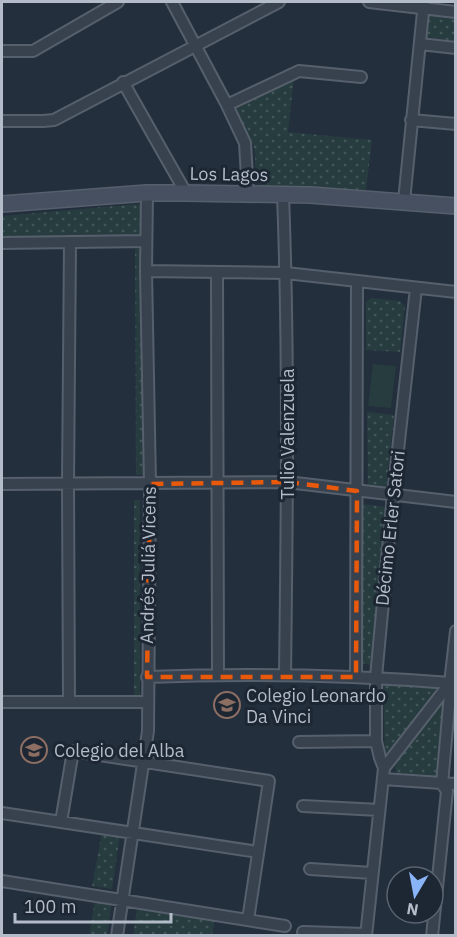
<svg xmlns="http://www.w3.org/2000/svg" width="457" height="937" viewBox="0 0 457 937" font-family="'IBM Plex Sans',sans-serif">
  <defs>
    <pattern id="grass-dots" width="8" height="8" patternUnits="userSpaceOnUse" patternTransform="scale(1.5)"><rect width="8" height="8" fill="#263c3f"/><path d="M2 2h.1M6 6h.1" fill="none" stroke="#435659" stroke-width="1.8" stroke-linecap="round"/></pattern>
  </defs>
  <rect width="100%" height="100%" fill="#242f3e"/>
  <!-- grass -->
  <path fill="url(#grass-dots)" d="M430,12L455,15V41L427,37Z
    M294,77L288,132L372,140L366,190L265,187C249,181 259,159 253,145C248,132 240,120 233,107Z
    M137,204L140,205V236L2,239V216Z
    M135,249H142L143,475H136Z
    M371,298L400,301L405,306L400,352L366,350V302Z
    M367,412L394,415L386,487L368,485Z
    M134,500H140V697H134Z
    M363,504L386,507L373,665L360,663Z
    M383,682L434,684L436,694L385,758Z
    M447,696L439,778L397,776L394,764Z
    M102,832L120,835L112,889L92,886Z
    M95,900L112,902L107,935L89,936Z
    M137,908L215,919L212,935L133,936Z"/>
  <!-- pitch -->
  <path fill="#263c3f" d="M373,364L396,366L391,408L368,406Z"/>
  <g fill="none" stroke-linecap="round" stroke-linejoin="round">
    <defs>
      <path id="minor" d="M172,2L227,105L245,143L248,194
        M369,2L456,12
        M420,44L456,48
        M2,51H33L118,2
        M123,82L186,193
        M227,105L299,71L361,77
        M411,120L456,124
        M2,121H43L54,120L279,2
        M283,194C289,354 287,515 285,675
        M404,201L424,2
        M2,243L146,241
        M146,271L286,273L456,292
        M217,272L218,674
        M2,484L287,482L456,502
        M147,677C248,673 349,675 450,683
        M356,677L357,281
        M2,702H148
        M69,702L68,484L70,242
        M299,742L376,741
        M384,768L380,758L376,741V677L393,495L416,288
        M383,779L456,784
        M303,806L379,810
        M2,813L258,852
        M61,822L73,751L269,781L248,920
        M310,869L372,873
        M2,881L285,926
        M303,932L366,934
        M117,936L148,731L150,484L146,271L147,193
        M366,936L384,768L450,683L456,631
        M432,936L447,791L442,784L451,683"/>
      <path id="secondary" d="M2,204L147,193H186L310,195L456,206"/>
    </defs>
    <!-- minor casing -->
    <use href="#minor" stroke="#565f6c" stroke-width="14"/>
    <!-- secondary casing -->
    <use href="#secondary" stroke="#565f6c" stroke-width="18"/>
    <!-- minor -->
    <use href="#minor" stroke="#38414e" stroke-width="10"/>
    <!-- secondary -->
    <use href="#secondary" stroke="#465061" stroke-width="15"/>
  </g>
  <!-- marked area -->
  <path fill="none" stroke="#e8590c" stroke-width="4.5" stroke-dasharray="12 8" stroke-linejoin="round" d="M287,482L357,491L356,677H147L150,484Z"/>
  <!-- icons -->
  <defs>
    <symbol id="school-ring" viewBox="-11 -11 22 22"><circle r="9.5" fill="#1d2633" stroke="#8d6e63" stroke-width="1.5"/><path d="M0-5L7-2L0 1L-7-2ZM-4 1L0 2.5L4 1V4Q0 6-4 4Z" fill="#8d6e63"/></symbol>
  </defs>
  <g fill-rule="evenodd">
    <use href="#school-ring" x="212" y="690" width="30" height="30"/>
    <use href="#school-ring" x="19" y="735" width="30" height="30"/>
  </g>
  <g text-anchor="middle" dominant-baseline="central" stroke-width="6" stroke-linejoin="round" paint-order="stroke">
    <!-- street labels -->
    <g font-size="18" fill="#b4bcc9" stroke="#1d2633">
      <text transform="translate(229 174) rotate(1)">Los Lagos</text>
      <text transform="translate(287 434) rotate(-90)">Tulio Valenzuela</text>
      <text transform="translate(390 528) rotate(-84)">Décimo Erler Satori</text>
      <text transform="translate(148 565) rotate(-89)">Andrés Juliá Vicens</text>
    </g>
    <!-- poi labels -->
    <g font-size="18" fill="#b4bcc9" stroke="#1d2633" text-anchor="start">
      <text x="246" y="695">Colegio Leonardo<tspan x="246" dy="21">Da Vinci</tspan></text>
      <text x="54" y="750">Colegio del Alba</text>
    </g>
  </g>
  <!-- border -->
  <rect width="457" height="937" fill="none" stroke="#b4bcc9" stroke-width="6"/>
  <!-- north arrow -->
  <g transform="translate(415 895) rotate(190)"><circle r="28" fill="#1d2633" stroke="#59626f" stroke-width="1.5"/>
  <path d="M0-4.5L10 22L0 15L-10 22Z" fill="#8ab4f8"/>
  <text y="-9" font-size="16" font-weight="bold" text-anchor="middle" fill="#b4bcc9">N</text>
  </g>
  <!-- scale -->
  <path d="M15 913v9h156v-9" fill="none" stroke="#b4bcc9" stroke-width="3"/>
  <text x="24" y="913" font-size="18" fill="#b4bcc9" stroke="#1d2633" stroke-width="4.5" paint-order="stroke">100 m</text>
</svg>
